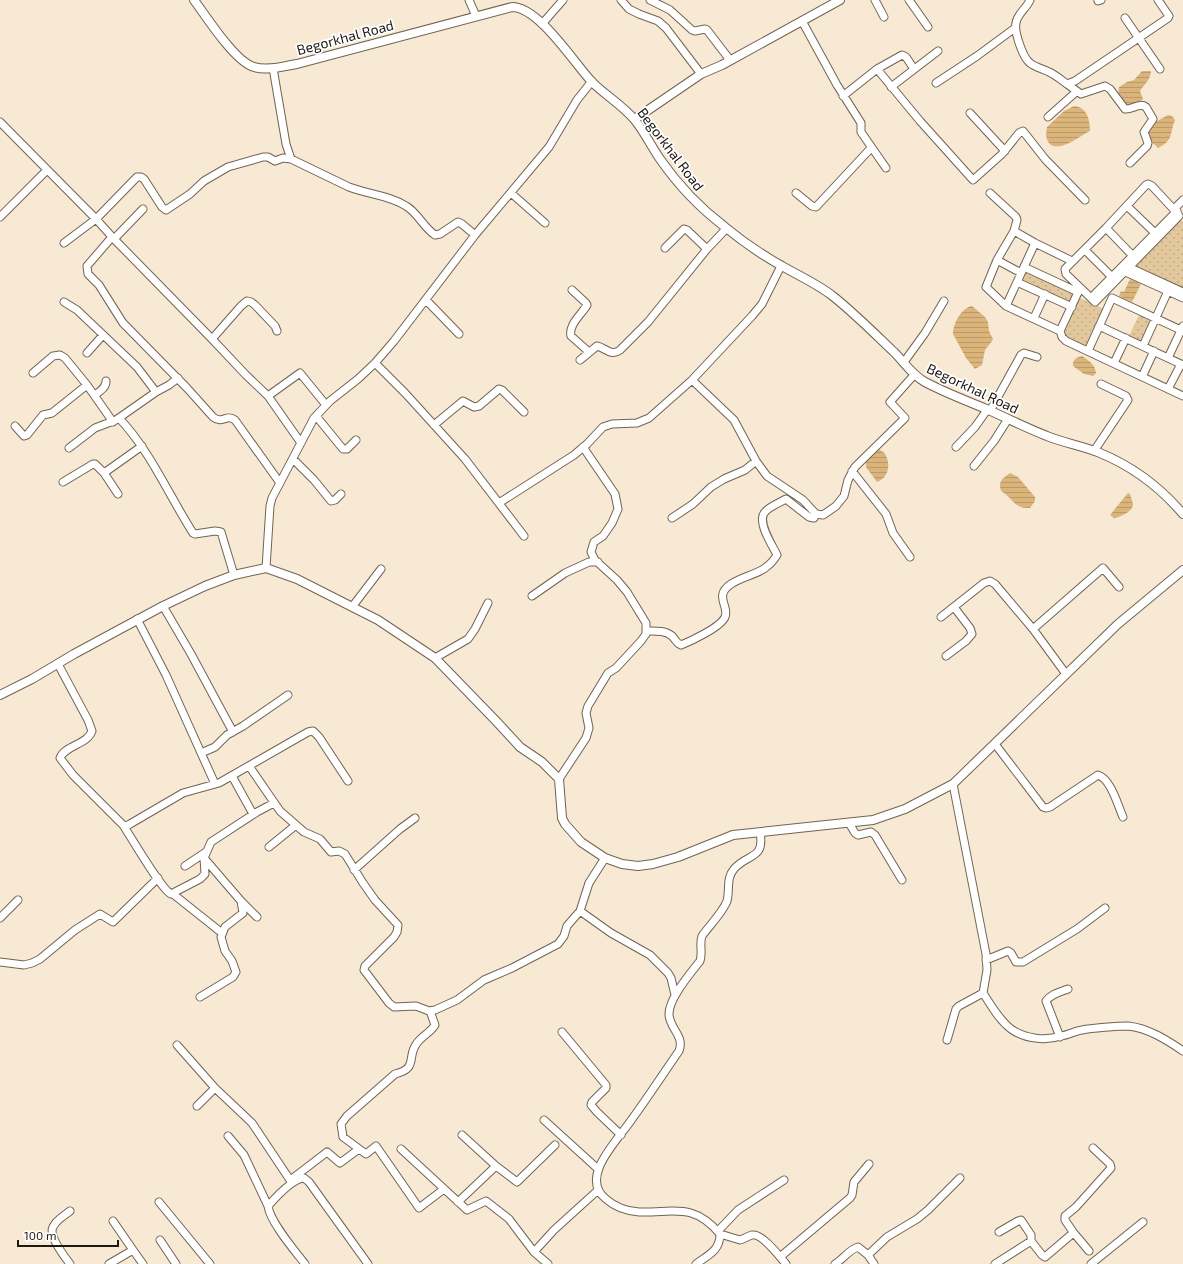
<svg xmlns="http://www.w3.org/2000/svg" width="1183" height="1264" viewBox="0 0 1183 1264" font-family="'Exo 2',sans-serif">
  <defs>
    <pattern id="park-dots" width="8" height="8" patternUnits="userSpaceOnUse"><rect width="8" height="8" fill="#e4c89d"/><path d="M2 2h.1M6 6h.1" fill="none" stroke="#c3ab86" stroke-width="1.8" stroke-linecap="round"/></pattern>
    <pattern id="water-rules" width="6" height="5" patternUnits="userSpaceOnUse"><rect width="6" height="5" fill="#dab47a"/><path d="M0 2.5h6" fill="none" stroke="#bb9a68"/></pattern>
  </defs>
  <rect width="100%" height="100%" fill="#f7e9d4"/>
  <!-- park -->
  <path fill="url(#park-dots)" d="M1179,220L1183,222V290L1132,266Z
    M1025,269L1077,293L1071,305L1019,281Z
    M1080,298L1104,309L1087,347L1063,336Z
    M1140,313L1154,319L1142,344L1128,338Z"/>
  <!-- water -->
  <path fill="url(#water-rules)" d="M1142,71H1151C1150,81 1145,83 1140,91L1143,99C1139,103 1131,107 1125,105C1121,99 1117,94 1119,87L1127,82L1134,80Z
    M1074,106C1087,107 1090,120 1090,131C1080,136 1058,154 1049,143C1045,138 1046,133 1047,127L1064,111Z
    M1168,115L1172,116L1175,120C1169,135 1174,140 1158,148L1150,140L1146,129L1150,125Z
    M1130,279L1141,284L1132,302L1119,296L1121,291L1124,292Z
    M972,306L985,317L988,322L989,331L993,339L992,341L985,350L982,365L975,369L966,358L953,334C953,324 961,308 972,306Z
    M1082,356C1089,361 1095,364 1096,373L1093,376L1084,374L1073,366C1072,360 1077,357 1082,356Z
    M877,448C880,450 883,451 885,454C891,463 889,478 877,482L866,467V461Z
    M1010,473L1018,477L1035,497V501L1030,508C1014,509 1014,499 1001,491C998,481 1002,479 1010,473Z
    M1128,493L1130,494C1131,497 1132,501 1133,504C1133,512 1120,517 1114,518L1110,515Z"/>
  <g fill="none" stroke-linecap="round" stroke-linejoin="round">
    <defs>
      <path id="minor" d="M469,0L476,16
        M621,0L629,9L639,14L658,21L666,28L701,74
        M650,0L670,10L692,30L695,31L705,29L707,30L730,60
        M875,0L884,17
        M909,0L928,27
        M1030,0C1027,8 1017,14 1016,23C1014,32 1023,58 1030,63C1035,67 1043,69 1049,72C1056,75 1061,80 1067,84L1075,81L1168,18L1169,16L1158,0
        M1098,1L1101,0
        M1125,18L1160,69
        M802,21L837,85L861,123V132L886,168
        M542,24L563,0
        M273,68L286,144L291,159
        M877,69L902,55L906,57L914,69
        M936,83L977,56L1015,28
        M1067,84L1081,94L1105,86L1110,89L1125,109C1132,110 1139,102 1146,107L1153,119L1144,132L1148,143L1147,146L1130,163
        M891,87L938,51
        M843,96L877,69L920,121L973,180L1002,154L1019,133L1023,131L1045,159L1085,200
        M970,113L1005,151
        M1048,117L1076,92
        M0,122L96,219L114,239L212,339L246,375L268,396L301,443
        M511,193L545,223
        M796,193L812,206L816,207L871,148
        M990,193L1016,217L1017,220L1014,231
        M1127,206L1155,233
        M1174,209L1183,200
        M1177,211L1091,298L1095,302L1179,216
        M0,217L47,170
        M1106,228L1133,256
        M112,237L87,266L88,274L99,285L123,323L187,388L213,417C223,425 226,413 235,420L280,483
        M114,239L143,209
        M64,243L96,219L137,177H141L144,179L162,207L166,210L190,194L204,181L228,167L263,157H268L275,161L283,158L291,159L349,187C367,194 389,195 406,206C418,213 423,227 435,235L440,234L458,222L462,224L475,235
        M665,248L684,229L687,230L707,249L726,229
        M1085,250L1112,277
        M997,260L1021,273
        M1072,261L1035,243L1014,231L997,260L986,287L1006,306L1060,331L1080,288
        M1126,266L1183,292
        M1024,267L1078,292
        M1121,270L1183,298
        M1017,282L1072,307
        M572,290L586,303L587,305C582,314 568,325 571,336L589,352
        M1091,298L1066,274L1065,269L1106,228L1146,185L1148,184L1152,186L1178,214
        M426,300L459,334
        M64,302L77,310L137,367L156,392
        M1006,306L1035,243
        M1034,318L1045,294
        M1099,326L1183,365
        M1060,331L1062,337L1066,341L1183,396
        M212,339L241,306L247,301L251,302L255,305L275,326L277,331
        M1143,346L1168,291
        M1088,351L1112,298L1183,331
        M87,353L103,335
        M1168,358L1183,326
        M580,360L597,346C606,348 611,357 620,350L648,322L707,249
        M904,362L925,333L944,301
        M375,363L405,393L465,459L524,536
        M1114,363L1126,338
        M33,373L53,356L60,355L65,358L87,385L113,422
        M1142,377L1154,351
        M692,380L734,420L756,461L767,476L803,500L816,514L823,515L836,506L844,496L848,480L855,467L905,418L890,402L914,375
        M1168,389L1181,364
        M95,395C100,391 106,388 106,381
        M268,396L300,373L326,405
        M990,411L1021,355L1024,353L1037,357
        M316,416L343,449H347L356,440
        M119,418C151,452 168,494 193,533L195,534L215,531L221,532L234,575
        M434,425L463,401L474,407L479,406L499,389L502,390L524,412
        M15,426L24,436L27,435L43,415L52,413L87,385
        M956,447L975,427L987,410
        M69,448L95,428L116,420L156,392L169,385L178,378
        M1094,451L1128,400L1126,396L1101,384
        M293,459L314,480L331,501L335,500L341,494
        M974,466L994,441L1008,419
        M852,471L886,514L893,533L910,557
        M104,473L118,494
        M63,482L93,464H95L104,473L142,446
        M499,503L574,455L587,444L603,427L612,424L637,423L649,418L692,380L752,316L762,304L781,266
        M672,518L693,504L711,487L724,479L745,470L756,461
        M266,568L270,506L272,498L314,418L330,401L358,379L375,363L394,341L475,235L549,147L577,100L592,81
        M532,596L565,573L589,562H598
        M163,606L191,654L233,732
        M352,607L381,569
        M941,617L984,583L990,581L995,584L1033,629L1066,674
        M137,619L166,675L215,784
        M1033,629L1103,568L1119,587
        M646,631C655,631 665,630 672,636C676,640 676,643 681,645C691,641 721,627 725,617C730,607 713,596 731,584C748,573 765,575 777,555C773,546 756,522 765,512C770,506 779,503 786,499L809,517L814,518L816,514
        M946,656L966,641L972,634L970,628L954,607
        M435,658L468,639L475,629L488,603
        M58,664L88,720L92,731C87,745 65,745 60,758L73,775L123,825L126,826L130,824L183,793L219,783L308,732L313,731L319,737L348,781
        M995,744L1043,807L1046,808L1050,807L1098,775C1111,779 1118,806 1123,817
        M201,753L215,747L227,735L243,726L288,695
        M249,766L280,811L304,832L320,839L331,852L339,851L345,854L363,883L375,900L398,925L397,932L394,937L365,966L364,970L389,1003L394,1007L416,1006L429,1011L435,1010L457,1000L484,980L512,968L558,944L564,936L567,926L580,911L589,883L605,858
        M232,776L253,814
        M559,779L586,738L589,728L586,713L588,706L608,673L616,668L641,641L646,634V623L627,592L617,580L595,560L591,552L594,542L603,536L612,523L618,509L615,494L583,447
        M953,784L986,954L987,970L983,993C991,1005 999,1020 1011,1029C1025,1039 1046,1041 1061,1036C1068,1035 1075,1031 1082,1030C1091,1028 1118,1026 1128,1026C1148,1028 1167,1040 1183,1051
        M849,823L855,833L858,835L871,832L875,835L902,880
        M123,825C131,837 161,889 171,894L200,879L205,874L204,858L211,842L257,812L274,803
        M269,847L296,825
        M185,866L206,852
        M354,870L400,829L415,818
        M173,894L222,933
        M241,901L257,917
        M580,911L611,933L650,955L668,973L671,978L675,995
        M0,918L18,900
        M986,960L1008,951L1011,953L1016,962H1023L1077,929L1105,908
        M0,962L24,965L32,963L40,959L75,930L100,914L113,922L158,878
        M200,997L233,977L236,972L232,961L225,951L221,937L225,927L243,913L241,901L204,858
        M430,1011L435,1025C431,1032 422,1036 417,1043C406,1057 419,1068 395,1074L347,1116L341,1124L343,1137L366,1154L376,1146L419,1208L444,1189
        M562,1032L606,1085V1088L592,1102L591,1105L597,1112L621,1135
        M1060,1037L1046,1001C1051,994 1060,992 1068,989
        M947,1040L956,1009L959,1006L983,993
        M177,1045L215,1088L252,1123L292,1183
        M197,1106L215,1088
        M544,1120L598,1169
        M228,1136L244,1155L268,1206C270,1222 295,1251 305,1264
        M401,1149L467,1210L486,1201L509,1219L534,1252L548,1264
        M496,1166L517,1182L555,1145
        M293,1178L327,1152L340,1163L359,1149
        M159,1202L210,1264
        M458,1202L496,1166L462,1135
        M268,1206C275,1198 292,1179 304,1178L309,1182L368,1264
        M70,1211C64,1216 56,1220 53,1227C48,1236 65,1257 70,1264
        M113,1221L133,1250
        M718,1231L738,1210L784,1180
        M999,1232L1018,1221L1021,1220L1031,1235V1241
        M1073,1232L1089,1251
        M720,1234L740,1240C744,1239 748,1236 752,1235C762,1233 780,1257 786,1264
        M160,1240L176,1264
        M534,1252L554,1230L597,1191
        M868,1255L887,1237L917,1219L928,1210L960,1178
        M780,1257L850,1198L852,1195L854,1182L869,1164
        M109,1264L133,1250L143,1264
        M696,1264C708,1255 720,1251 720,1234C693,1202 674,1213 639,1212C626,1211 616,1208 606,1199C578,1177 619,1139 632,1119C648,1097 663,1074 679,1051C685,1036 669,1028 669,1014C669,998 690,974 700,961C703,952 699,944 702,936C709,926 723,912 727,901C730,890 726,878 734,869C748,853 765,860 760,832
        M835,1264C843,1259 850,1249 858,1247L868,1255L874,1264
        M995,1264L1031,1241L1042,1255L1045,1257L1072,1234L1073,1232L1065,1220V1216L1076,1207L1111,1168L1110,1164L1093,1148
        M1091,1264L1143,1222"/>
      <path id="tertiary" d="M194,0C206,16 235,62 254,67C268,71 283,66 297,64L512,7C539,7 574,63 592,82C605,95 622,105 634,119C644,131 651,146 660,159C678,185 700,208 725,227C742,241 762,255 782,266C799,276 818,284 834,297C855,314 874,333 894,352C904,362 912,375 925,382C944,392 964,400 984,408C1005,417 1026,428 1047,436C1064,443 1083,446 1100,453C1134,467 1160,487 1183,514
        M635,119L701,74L722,65L840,0
        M0,695L32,679L74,654L163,606L205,586L234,575L266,568L297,579L378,620L435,658L497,722L520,747L542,762L559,779L562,818L565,824L581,842L605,858L622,864L638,866L653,864L678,857L733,835L873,820L905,809L953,784L1118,624L1183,570"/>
    </defs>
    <!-- minor casing -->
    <use href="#minor" stroke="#706451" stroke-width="9"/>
    <!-- tertiary casing -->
    <use href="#tertiary" stroke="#706451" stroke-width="10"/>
    <!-- minor -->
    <use href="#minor" stroke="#fff" stroke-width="7"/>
    <!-- tertiary -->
    <use href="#tertiary" stroke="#fff" stroke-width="8"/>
  </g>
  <g text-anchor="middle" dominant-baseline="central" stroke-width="3.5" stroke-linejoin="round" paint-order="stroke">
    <!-- street labels -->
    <g font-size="14" fill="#1d1810" stroke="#fff">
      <text transform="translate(345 37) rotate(-15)">Begorkhal Road</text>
      <text transform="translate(671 149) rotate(53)">Begorkhal Road</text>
      <text transform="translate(973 388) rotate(25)">Begorkhal Road</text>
    </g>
  </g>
  <!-- scale -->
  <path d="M18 1240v6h100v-6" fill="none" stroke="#1d1810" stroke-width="2"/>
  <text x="24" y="1240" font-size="12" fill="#1d1810" stroke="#ffffff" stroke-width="3" paint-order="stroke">100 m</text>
</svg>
